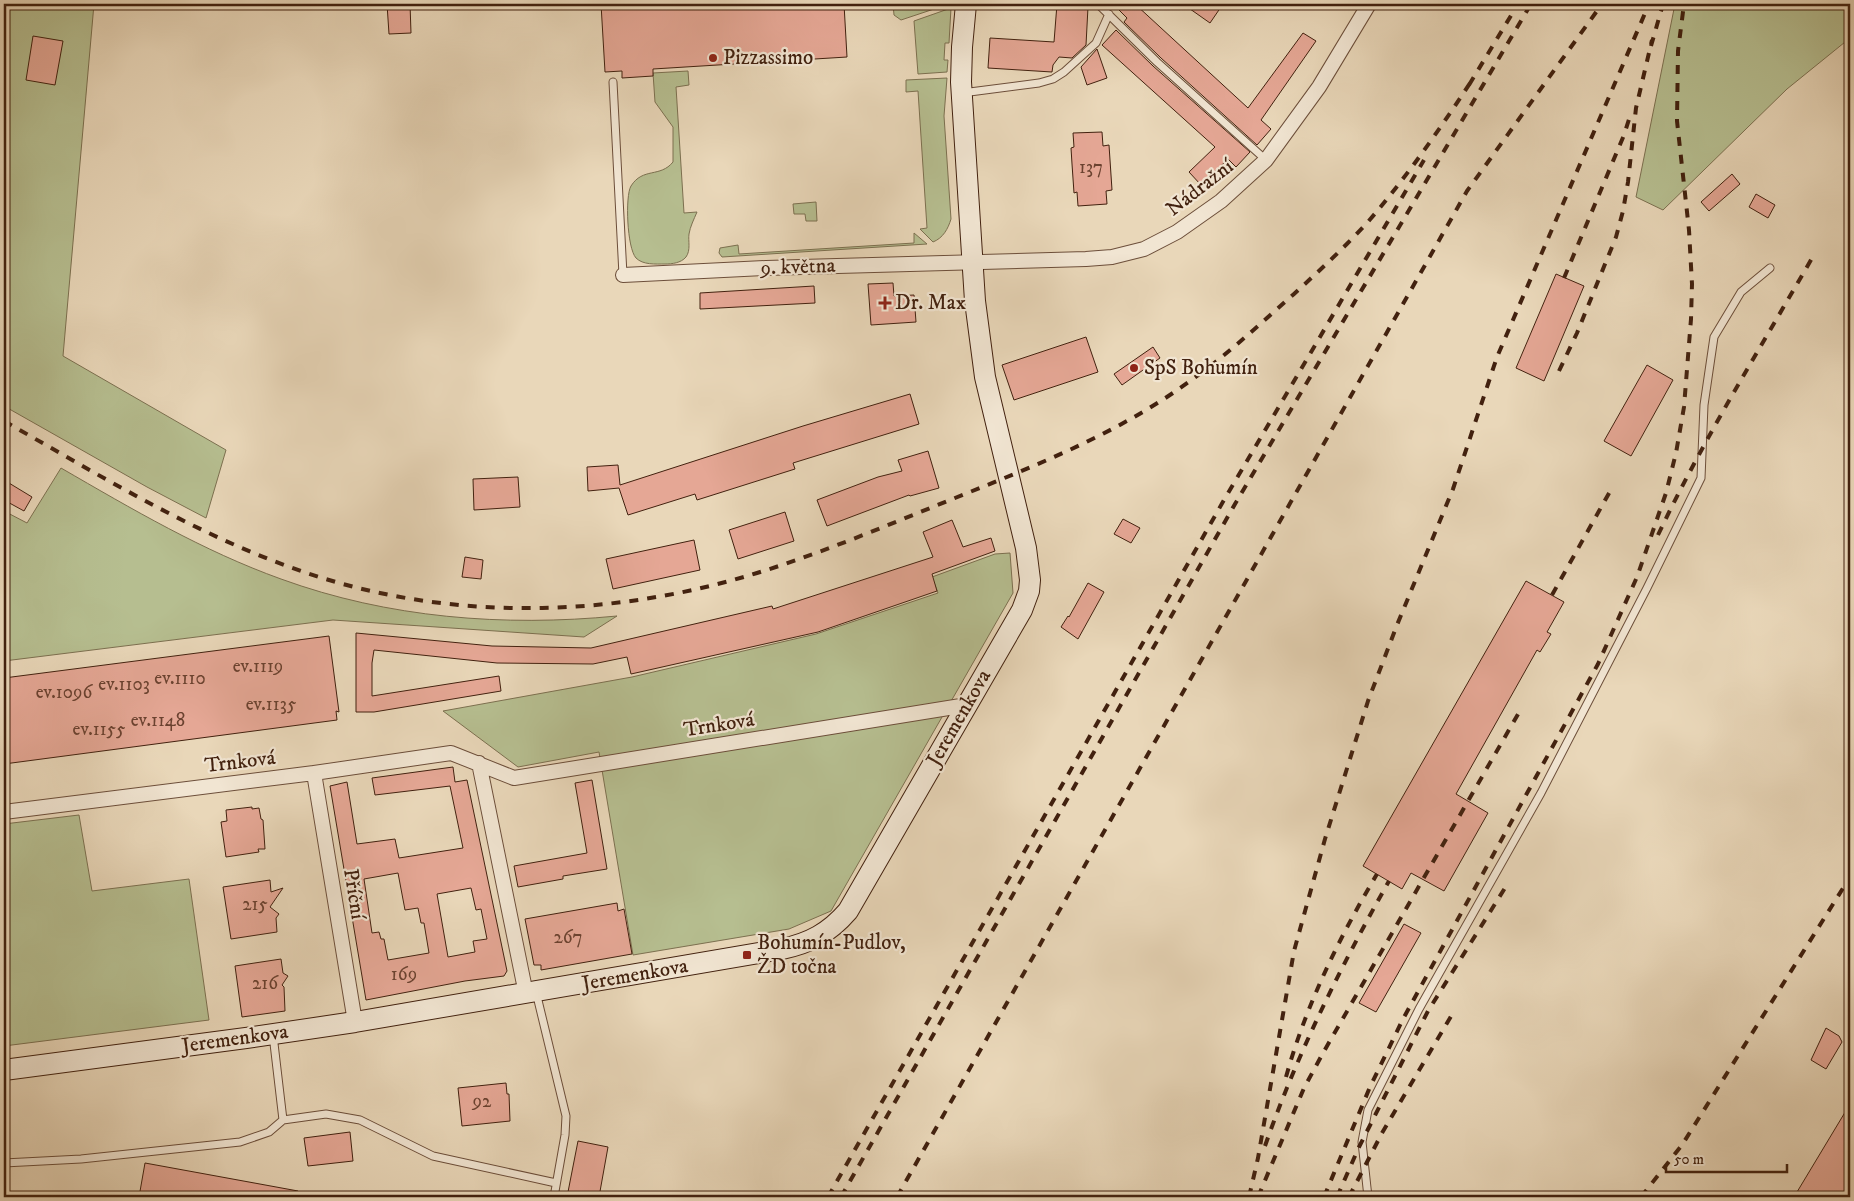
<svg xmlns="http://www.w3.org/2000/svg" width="1854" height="1201" viewBox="0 0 1854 1201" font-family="'IM FELL DW Pica',serif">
  <rect width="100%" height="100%" fill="#e9d7b9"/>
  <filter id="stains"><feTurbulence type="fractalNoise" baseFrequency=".004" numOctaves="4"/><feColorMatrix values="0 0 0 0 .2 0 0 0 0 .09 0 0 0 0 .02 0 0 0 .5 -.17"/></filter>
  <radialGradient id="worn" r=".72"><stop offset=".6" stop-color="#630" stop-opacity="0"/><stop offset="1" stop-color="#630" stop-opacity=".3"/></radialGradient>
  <!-- green -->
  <path fill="#b6be90" stroke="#7c7050" d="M4,4H94L63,356L226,450L206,518L147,487L4,406Z
    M893,4H949L901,20L894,15Z
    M1675,4H1850V38L1787,89L1663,210L1636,197Z
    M951,8L949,43H945L944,60H948L947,72L918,74L914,21Z
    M688,71L689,85L676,87L684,213L697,212C694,219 690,227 689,234C688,241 691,250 686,257C681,263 672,264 665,264C655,264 643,265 636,258C627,248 625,196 631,186C643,167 660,178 673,162V127L655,102L653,73Z
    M947,78L944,116L951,219C948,229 943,238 933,242L920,229L927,228L918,91L906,92V80Z
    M816,202L817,221H806L805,214H794L793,204Z
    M914,233L927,244L722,257L719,253L720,248L738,245L739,254L914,243Z
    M61,468C132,509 203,551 281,579C388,618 504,627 617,616L584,637L333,620L4,661V511L27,523Z
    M1010,553L1013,593L831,911L789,929L633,955L599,752L518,767L443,711L632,677L816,634L938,593L932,577L995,554Z
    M79,815L92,891L189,879L209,1020L4,1046V824Z"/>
  <!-- building -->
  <path fill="#e5a795" stroke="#42210f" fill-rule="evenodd" d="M387,4H410L411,33L389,34Z
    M601,4H844L847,57L653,69V76L622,78V71L605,72Z
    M1057,4H1072V6L1088,7L1086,45L1072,58L1059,57L1053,65L1052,72L988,68L990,38L1054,42Z
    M1113,4H1135L1248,108L1303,33L1316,41L1261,120L1271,129L1257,145L1161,58L1124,22L1127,18Z
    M1183,4H1223L1210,23Z
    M1116,30L1153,66L1250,152L1236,167L1228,159L1201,185L1189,172L1215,147L1102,45Z
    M33,36L63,41L55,85L26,80Z
    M1097,49L1107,78L1087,85L1081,67Z
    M1102,132L1103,146L1109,145L1112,190L1106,191L1107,204L1078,206L1077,192L1074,193L1072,164L1071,148L1074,147L1073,133Z
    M1732,174L1740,184L1709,211L1701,202Z
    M1756,194L1775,205L1768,218L1749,207Z
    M1556,274L1584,286L1544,381L1516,368Z
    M893,283L894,296L914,295L916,322L871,325L868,284Z
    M814,286L815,303L700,309V293Z
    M1086,337L1098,372L1014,400L1002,365Z
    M1153,347L1160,358L1122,385L1114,374Z
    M1647,365L1673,380L1631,456L1604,441Z
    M910,394L919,424L793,463L795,469L697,500L695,494L628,515L619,488L588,491L587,467L618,465L620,485L803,426Z
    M928,451L939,488L910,496L909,495L827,526L817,500L878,477L902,471L898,460Z
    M518,477L520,507L474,510L473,479Z
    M4,480L32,497L24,511L4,500Z
    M785,512L794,541L738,559L729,530Z
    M1123,519L1140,528L1131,543L1114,534Z
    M952,520L963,547L991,538L995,551L932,574L937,591L818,632L631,674L627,657L593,664L497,663L374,650L372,663V696L499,676L501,691L374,712H356V633L492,646L591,648L772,606L773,609L933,557L923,532Z
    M694,540L700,570L613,589L606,559Z
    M465,557L483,560L481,579L462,577Z
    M1526,581L1564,602L1547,632L1551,634L1540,652L1537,650L1456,794L1488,813L1444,891L1411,873L1402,889L1363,866Z
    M1088,583L1104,592L1078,639L1061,627L1068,616L1069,617Z
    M329,636L339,712L336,711L337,720L4,764V678Z
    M453,767L455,782L467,780L507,971L504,976L465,981L366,1000L330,786L347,782L357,844L395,839L399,858L463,848L450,786L375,795L372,778ZM398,873L405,910L418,908L421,923H424L429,953L388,960L384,939H381L379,932L372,933L364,879ZM471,888L476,910L481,909L487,939L473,941L475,952L448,957L437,894Z
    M592,780L607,869L563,876V879L518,887L514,866L587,853L575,783Z
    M252,807V809L259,808L261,819L263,820L265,849H258L259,852L226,857L221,822L227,821L226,810Z
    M270,880L271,892L283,888L270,907L279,914L276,918L277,932L231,939L223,887Z
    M617,903L618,911L624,909L632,954L541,970V965H534L525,919Z
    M1404,924L1421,933L1376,1012L1359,1003Z
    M281,959L283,973L288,976L282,985L284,987L285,1011L242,1017L235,966Z
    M1826,1028L1839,1036L1842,1042L1826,1069L1811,1060Z
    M506,1083L507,1094H509L510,1121L462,1126L458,1088Z
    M1850,1104V1197H1794Z
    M350,1132L353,1161L308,1166L304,1138Z
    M578,1141L608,1147L599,1197H567Z
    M145,1163L298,1191L297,1197H139Z"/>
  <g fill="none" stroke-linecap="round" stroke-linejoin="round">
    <defs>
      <path id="lane" d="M1098,4L1157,62L1266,160
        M613,82L623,275
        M962,93L1039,83L1053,79L1064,72L1096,43L1109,14
        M536,992L566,1116L565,1135L554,1197
        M283,1120L326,1114L360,1120L433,1156L556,1183
        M4,1163L81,1159L240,1142L269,1132L283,1120L273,1035
        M4,1195L25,1197
        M1368,1197L1362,1142L1368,1110L1419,1009L1541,793L1647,588L1701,478L1704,405L1714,337L1741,292L1770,268"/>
      <path id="street" d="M623,275L766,268L1086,259L1112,257L1144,249L1177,232L1221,201L1266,160L1319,87L1369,4
        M479,763L526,994
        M314,773L355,1022
        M4,812L314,773L451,753L514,778L967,705"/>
      <path id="secondary" d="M4,1070L246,1038L355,1022L782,949C810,943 829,933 848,911L1022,610L1029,591L1030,580L1026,548L985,377L975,301L961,82L962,47L966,4"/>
    </defs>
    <!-- lane casing -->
    <use href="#lane" stroke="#6c4e3a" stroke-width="9"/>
    <!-- street casing -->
    <use href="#street" stroke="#6c4e3a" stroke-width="16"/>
    <!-- secondary casing -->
    <use href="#secondary" stroke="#42210f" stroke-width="22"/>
    <!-- lane -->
    <use href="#lane" stroke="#f1e5d2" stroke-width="7"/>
    <!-- street -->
    <use href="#street" stroke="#f1e5d2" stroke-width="14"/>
    <!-- secondary -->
    <use href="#secondary" stroke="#f1e5d2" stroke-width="20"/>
    <!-- rail -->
    <path stroke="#42210f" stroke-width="4" stroke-dasharray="9 9" stroke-linecap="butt" d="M1651,46L1663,4
      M1469,85L1518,4
      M1564,278L1624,135L1631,113
      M1559,371L1577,333L1616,237L1623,211L1628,182L1636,108L1652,40
      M4,421C122,488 238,561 371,591C498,620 634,611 757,573C825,552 890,524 955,498C1037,465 1119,433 1190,381C1227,355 1260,324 1294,294C1319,271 1344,248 1367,223C1406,178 1440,129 1472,80
      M1658,535C1704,438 1761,347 1815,253
      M1552,595L1613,486
      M1286,1077C1306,1005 1339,938 1377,874
      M1265,1146C1297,1054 1341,966 1389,881
      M828,1197L1224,500L1424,160
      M841,1197L1235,504L1531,4
      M897,1197L1467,191L1602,4
      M1249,1197L1258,1158L1294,951L1325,839L1368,701L1397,625L1453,489L1497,357L1649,4
      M1258,1197L1304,1088L1323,1053L1521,709
      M1324,1197L1370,1087L1403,1019L1598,664L1637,577L1666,493L1676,453L1684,407L1691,319L1692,284L1689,230L1677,121L1678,51L1684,4
      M1337,1197L1359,1147L1428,1011L1505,888
      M1349,1197L1382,1133L1453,1013
      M1641,1197L1682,1145L1850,877"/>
  </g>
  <!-- markers -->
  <g fill="#8f2418" stroke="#f1e5d2" stroke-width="2">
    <circle cx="713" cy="58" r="5"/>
    <path d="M882.5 295.5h5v5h5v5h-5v5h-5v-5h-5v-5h5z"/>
    <circle cx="1134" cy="368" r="5"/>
    <rect x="742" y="950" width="10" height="10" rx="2.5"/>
  </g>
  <g text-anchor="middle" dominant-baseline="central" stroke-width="4.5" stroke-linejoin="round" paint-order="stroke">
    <!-- number labels -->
    <g font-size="19" fill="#6b4230">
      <text x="1091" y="167">137</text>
      <text x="258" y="666">ev.1119</text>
      <text x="180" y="678">ev.1110</text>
      <text x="124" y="684">ev.1103</text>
      <text x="64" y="692">ev.1096</text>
      <text x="271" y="704">ev.1135</text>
      <text x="158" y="720">ev.1148</text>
      <text x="99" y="729">ev.1155</text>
      <text x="255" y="904">215</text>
      <text x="568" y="937">267</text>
      <text x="404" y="974">169</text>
      <text x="265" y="983">216</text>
      <text x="482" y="1101">92</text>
    </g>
    <!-- poi labels -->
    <g font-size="21" fill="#42210f" stroke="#f1e5d2" text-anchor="start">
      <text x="723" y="58">Pizzassimo</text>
      <text x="895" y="303">Dr. Max</text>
      <text x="1144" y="368">SpS Bohumín</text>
      <text x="757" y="943">Bohumín-Pudlov,<tspan x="757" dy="24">ŽD točna</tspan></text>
    </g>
    <!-- street labels -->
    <g font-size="21" fill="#42210f" stroke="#f1e5d2">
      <text transform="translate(1200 188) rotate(-38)">Nádražní</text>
      <text transform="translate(798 267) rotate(-2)">9. května</text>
      <text transform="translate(959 718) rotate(-60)">Jeremenkova</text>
      <text transform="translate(719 725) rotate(-9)">Trnková</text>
      <text transform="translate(240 762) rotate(-7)">Trnková</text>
      <text transform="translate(354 894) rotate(81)">Příční</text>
      <text transform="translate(635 975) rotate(-10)">Jeremenkova</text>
      <text transform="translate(235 1039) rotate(-8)">Jeremenkova</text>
    </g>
  </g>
  <!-- margin -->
  <rect width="1854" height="1201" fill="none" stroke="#e9d7b9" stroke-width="20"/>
  <rect x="5" y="5" width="1844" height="1191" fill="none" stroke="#42210f" stroke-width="2.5"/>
  <rect x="10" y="10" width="1834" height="1181" fill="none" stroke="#42210f"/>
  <!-- scale -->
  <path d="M1666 1164v8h121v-8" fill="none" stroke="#42210f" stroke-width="2.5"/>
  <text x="1674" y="1164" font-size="15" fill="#42210f" stroke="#f1e5d2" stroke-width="4" paint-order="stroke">50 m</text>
  <rect width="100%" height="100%" filter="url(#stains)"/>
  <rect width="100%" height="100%" fill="url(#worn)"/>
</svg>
